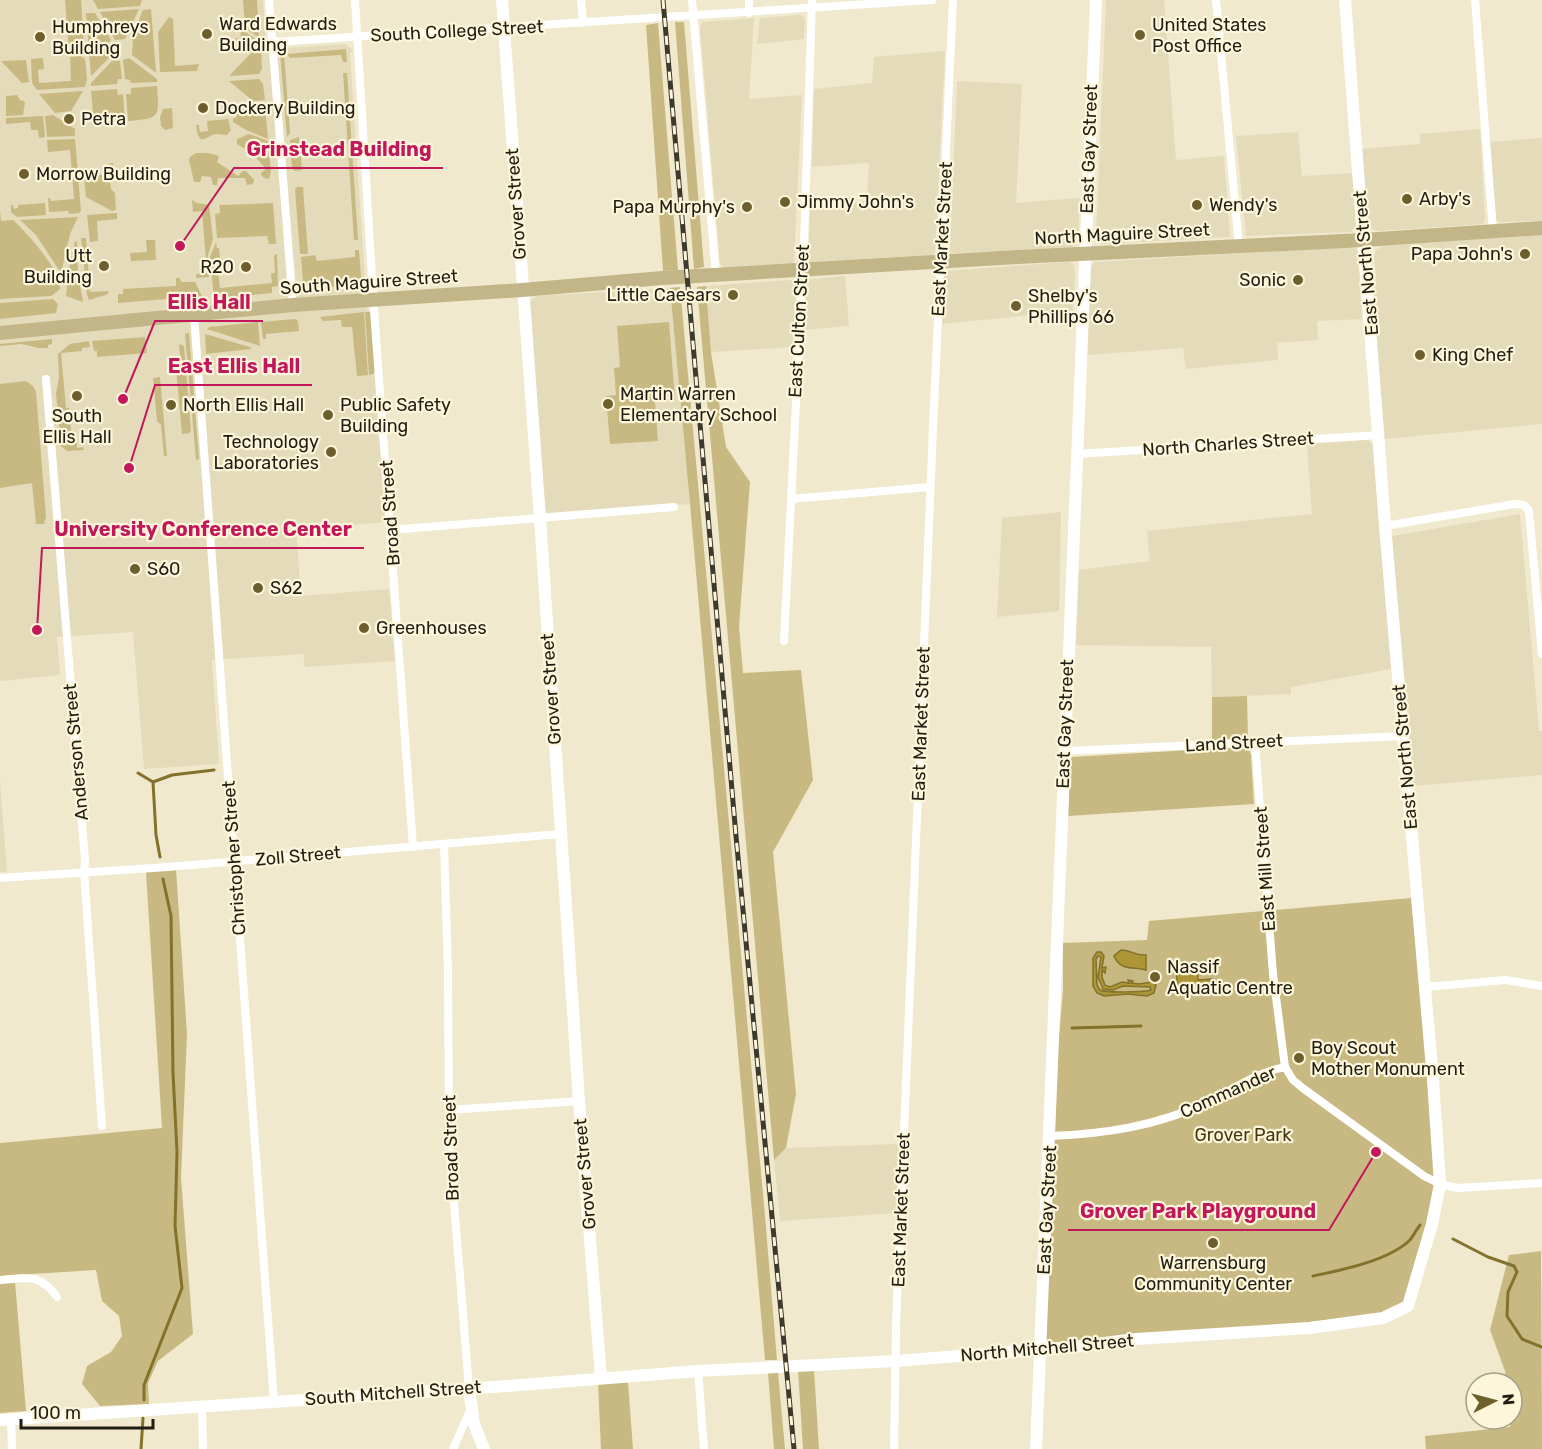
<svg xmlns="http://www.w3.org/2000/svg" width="1542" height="1449" viewBox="0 0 1542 1449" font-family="Rubik,sans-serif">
  <rect width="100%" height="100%" fill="#f0e9cd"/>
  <!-- built -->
  <path fill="#e4dbba" d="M0,0H263L267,49L345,44L353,50V52L350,53L367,309L371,312L387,522L296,529L301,596L389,589L395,661L305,667L303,654L212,660L219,764L144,769L133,632L57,637L60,675L0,681Z
    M1106,0H1164L1176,160L1224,156L1230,237L1104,244L1097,242L1096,237Z
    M800,15L803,16L805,20L804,39L757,44L760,18Z
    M754,18L749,99L802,95L794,262L793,264L725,268L720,264L700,27L702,22Z
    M945,51L935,253L931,255L810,262L808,259L810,206L867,201L869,163L812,167L814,89L872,83L874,57Z
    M957,81L1022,84L1016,203L1080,198L1078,240L1075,245L1069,248L950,253Z
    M1480,129L1485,218L1483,224L1378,231L1372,229L1368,218L1361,149L1420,144V134Z
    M1298,132L1302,176L1355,173L1356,227L1350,232L1246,236L1236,136Z
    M1542,138V221L1499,222L1496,219L1489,142Z
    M1542,234V424L1385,439L1374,313L1376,275L1374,257L1376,250L1383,246Z
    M1351,247L1356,248L1358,252L1362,319L1317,321L1318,340L1277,343L1278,360L1186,369L1183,348L1087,355L1090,268L1094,262Z
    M1069,262L1074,265L1075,273L1073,311L941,324L944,274L945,271Z
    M845,276L849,326L800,330L803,280Z
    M789,280L793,281L796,288L793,347L711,352L706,286Z
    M670,288L690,504L544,513L529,304L531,300L538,296Z
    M1368,440L1373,445L1391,669L1291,687V694L1212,697L1211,647L1076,645L1079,570L1150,561L1147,531L1312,514L1307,444Z
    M1061,512L1059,611L997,617L1002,518Z
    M1520,514L1539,731H1542V775L1412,786L1392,536Z
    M0,780L7,872H0Z
    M899,1144L897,1213L780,1221L774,1160L786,1148Z"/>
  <!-- green -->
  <path fill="#c8b982" d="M65,0H81L84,48L81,52L69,53Z
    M93,0H142L140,6L98,9Z
    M243,0H257L259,38L245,28Z
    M139,9L125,39L115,40L100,12Z
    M151,9L156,72H155L132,55L133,41L131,38L143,10Z
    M86,13H95L111,40L109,42L111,56L91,76Z
    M169,17L173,19L175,66L199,64L197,71L160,72L158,32Z
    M675,22H684L704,267L694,269Z
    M658,23L678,270L663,271L646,25Z
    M240,28L257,40L244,53L241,49H234L233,39L241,38Z
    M258,46L261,48L262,69L259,74L229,76Z
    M346,49L347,62H343L341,55L290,58L287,54Z
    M280,52L284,54L290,133L287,137Z
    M81,56L85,59L87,79L85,87L37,90L32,83L31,59L42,58L43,59L44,69L38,70L39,83L71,81L70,57Z
    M129,58L157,79V82L131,83L130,80L125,79L123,60Z
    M114,59L120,61L122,79H118L117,84L91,86V83Z
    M26,60L29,82L22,83L1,61Z
    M343,73H347L358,240H354Z
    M259,79L263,84L265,100L253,101L229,81Z
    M157,86C159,118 161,118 128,121L126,94H131V88Z
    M117,89L118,95L123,94L125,121L105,123L97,120L93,114L91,91Z
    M83,91L71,111L55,113L39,94Z
    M17,95L20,100L25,102L23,115L6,116V96Z
    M250,103L266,116L268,139L246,130L233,122V118H236V109H232V104Z
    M172,108L173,128L165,130L161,126L160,117L163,109Z
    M53,115L75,129V136L47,137L45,116Z
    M43,116L45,137L39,138L38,130H31L30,122L6,124V118Z
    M228,119L231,130L227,135C223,135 220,134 216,134C205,136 199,149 196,125H199L200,132L208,131L207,121Z
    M249,134L268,141L271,171L269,179L264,178L261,175V173L266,169L253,154L237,144V139Z
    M299,137L302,170L295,171L292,168L290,140Z
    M75,139L81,211L79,213L69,214L68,211L49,212L48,198H50L51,201L74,199L70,150L48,152L47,140Z
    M196,153H208L219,156L217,162L238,176L243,171H246L254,180L253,184L247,185L245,178H218L217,185H213L211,177L202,176L200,182H194L189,160L190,157Z
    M113,163L114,176L110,180L111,189L115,193L116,210L112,211L86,197L84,176L109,174L108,164Z
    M297,187H303L308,254H300L295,189Z
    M192,200L197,203L209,205L213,239L208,255L209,277L196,278V274L207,273L202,211L193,212Z
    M45,203L46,215L17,217L11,212V205H13L14,209L18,208V205Z
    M273,203L276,244H269L267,236L217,238L215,214L220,213L219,205Z
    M0,209L1,221L13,220C27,233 61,270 60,289L51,296L0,299Z
    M117,213V219L97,221L98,241L90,242L87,215Z
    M78,217L70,234L61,273L36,235L20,220Z
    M81,238H86L90,292L109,291L108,294L89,300L87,294Z
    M146,240H155L156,260L131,261L130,253L147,252Z
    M75,241L77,242L78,277L74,274H68Z
    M216,242L217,248H219L220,257L217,262L220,288L272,283L271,273H275L274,255L277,254L278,286L272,287V293L214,299L210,257Z
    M355,250H359L361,277L358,284L313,289L303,284L301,257L315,255L317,261L355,257Z
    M68,278L73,281L79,280L83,302L66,296Z
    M176,278H180L181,282H195L204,300L188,301L166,299L118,303V294H123V289L176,286Z
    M706,286L711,352L726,447L750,482L739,627L743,673L801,670L813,780L773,852L796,1094L786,1148L774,1160L697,287Z
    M680,287L765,1216L777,1360H765L690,504L670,288Z
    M53,299L58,304L56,313L0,319V303Z
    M364,312L368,375L357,376L352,327H342L341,320L323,321L320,317Z
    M365,312H371L376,373L369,375Z
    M295,319L298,321L299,331L266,334V339H263L261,322Z
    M258,322L260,346L207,329L210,327Z
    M669,322L675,400L655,401L658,441L610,444L606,396L616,395L614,368L620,367L617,326Z
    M189,333L199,459L196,460L185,334Z
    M205,334L250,347L251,349L206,354Z
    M145,337L147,353L97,357V351H94L92,341Z
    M52,339V344L48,345V348H39L21,344L0,346V344Z
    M89,341L90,347L82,348V351L61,353L66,408H69L72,443H77V448L83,447L84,450L67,451L61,446L56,393L59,378L58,354L70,344Z
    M179,344L184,346L191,431L189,433L182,434L175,357L180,356Z
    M160,377L167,456H164L161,425L157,421L153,378Z
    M26,381L33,386L36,392L46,517L44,524H36L32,483L0,488V384Z
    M1247,696L1248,738L1212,740V697Z
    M1241,747L1249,750L1251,755L1254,804L1068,816L1070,761L1072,757Z
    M176,869L187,1034L181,1178L193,1334L158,1361L148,1383L149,1404L100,1406L82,1384L87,1366L111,1352L122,1336L119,1316L102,1301L96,1270L0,1276V1143L162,1128L146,872Z
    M1411,898L1440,1184L1408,1306L1396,1313L1040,1350L1050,1136L1063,991V943L1147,940L1149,921Z
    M1541,1251L1542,1449H1426L1425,1436L1510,1427L1512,1383H1506L1505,1371L1490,1330L1509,1255Z
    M15,1282L26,1411L0,1413V1283Z
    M798,1370H814L819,1449H803Z
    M778,1372L785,1449H774L768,1373Z
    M628,1382L633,1449H601L598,1383Z"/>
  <!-- water -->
  <path fill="#ae9636" stroke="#83722c" stroke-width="1.5" fill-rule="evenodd" d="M1121,950C1131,950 1136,956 1146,955V970C1133,966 1121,972 1114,956Z
    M1097,952H1101L1104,956L1102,968L1106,967L1105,973L1102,970V977L1105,985L1110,987L1122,982L1129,983L1128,980L1133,981L1131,983L1139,984L1152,982L1156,985L1154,993L1147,996L1128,994L1104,996L1097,993L1093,986V958ZM1098,956L1101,957L1098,977L1103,989L1113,990L1123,986L1150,987L1151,990C1147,992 1105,993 1100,990L1097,985L1096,959Z
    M1197,963L1198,980L1213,979L1214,993L1178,995L1176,965Z"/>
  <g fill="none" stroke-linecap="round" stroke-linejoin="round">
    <!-- stream -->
    <path stroke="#83722c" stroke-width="3" d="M138,773L153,782
      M160,857L156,835L153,782L172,775L214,770
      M1072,1028L1141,1026
      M1453,1239L1488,1257L1514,1266L1517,1272L1508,1292L1507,1316L1522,1339L1542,1347
      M1313,1276C1342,1270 1387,1261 1409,1241C1413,1237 1416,1230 1420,1225
      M144,1400V1385L182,1288L175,1226L177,1152L173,1073L171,916L163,879
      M141,1449L143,1418"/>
    <!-- street -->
    <path stroke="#fff" stroke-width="8" d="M269,0L293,305
      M355,0L374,310L413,847
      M581,0L583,23
      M692,0L716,275
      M1216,0L1239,246
      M1475,0L1493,231
      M749,13V0
      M273,42L932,0
      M194,315L274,1401
      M46,379L85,860L84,872L102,1126
      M1077,454L1379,435
      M791,499L930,487
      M1385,526L1515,504C1522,504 1526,505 1529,511L1542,654
      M391,530L674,507
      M784,641L804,244L812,0
      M1255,742L1273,974L1285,1067L1293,1080L1304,1089L1424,1176L1440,1184L1458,1188L1542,1183
      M1065,751L1403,736
      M444,844L448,971L449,1140L469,1389
      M0,878L168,867L560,834
      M1425,987L1506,980L1542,986
      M449,1110L579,1101
      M1050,1136C1105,1134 1156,1126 1206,1103C1232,1090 1255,1073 1285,1067
      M0,1280C26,1278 40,1273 57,1297
      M698,1371L704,1449
      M202,1408L203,1449
      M11,1420L12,1449
      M453,1449L471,1408
      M894,1449L896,1327L933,427L953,0"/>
    <!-- secondary -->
    <path stroke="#fff" stroke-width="12" d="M502,0L540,518L579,1101L601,1377
      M469,1389L474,1424L484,1449
      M0,1420L469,1389L698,1371L896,1361L1072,1347L1136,1339L1310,1328L1383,1318L1408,1306L1432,1224L1440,1184L1433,1080L1385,526L1345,0
      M1036,1449L1096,0"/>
    <!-- primary -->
    <path stroke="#c2b688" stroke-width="14" d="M0,333L293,305L522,290L662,278L1018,257L1364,240L1542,228"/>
    <defs>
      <path id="rail" d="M663,0L736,836L794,1449"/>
    </defs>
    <!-- rail casing -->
    <use href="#rail" stroke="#3d3a2d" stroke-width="5"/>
    <!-- rail -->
    <use href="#rail" stroke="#fdf6da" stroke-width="3" stroke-dasharray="9" stroke-linecap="butt"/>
  </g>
  <!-- markers -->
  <g fill="#6c5f2c" stroke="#fdf6da" stroke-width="2">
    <circle cx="207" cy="34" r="6"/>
    <circle cx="1140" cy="35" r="6"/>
    <circle cx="40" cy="37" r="6"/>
    <circle cx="203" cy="108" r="6"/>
    <circle cx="69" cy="119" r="6"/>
    <circle cx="24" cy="174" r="6"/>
    <circle cx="1407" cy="199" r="6"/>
    <circle cx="785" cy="202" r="6"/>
    <circle cx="1197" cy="205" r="6"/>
    <circle cx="747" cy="207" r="6"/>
    <circle cx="1525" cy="254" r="6"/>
    <circle cx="104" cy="266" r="6"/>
    <circle cx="246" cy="267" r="6"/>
    <circle cx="1298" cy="280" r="6"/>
    <circle cx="733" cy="295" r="6"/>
    <circle cx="1016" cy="306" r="6"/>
    <circle cx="1420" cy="355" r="6"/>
    <circle cx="77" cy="396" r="6"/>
    <circle cx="608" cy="404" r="6"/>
    <circle cx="171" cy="405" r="6"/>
    <circle cx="328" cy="415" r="6"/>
    <circle cx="331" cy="452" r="6"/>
    <circle cx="135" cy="569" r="6"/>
    <circle cx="258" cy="588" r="6"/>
    <circle cx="364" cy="628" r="6"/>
    <circle cx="1155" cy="977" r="6"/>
    <circle cx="1299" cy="1058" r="6"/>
    <circle cx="1213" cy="1243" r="6"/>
  </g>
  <g text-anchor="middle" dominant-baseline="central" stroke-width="4.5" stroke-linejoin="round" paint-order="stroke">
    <!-- poi labels -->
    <g font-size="18" fill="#201d13" stroke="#fdf6da" text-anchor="start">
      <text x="219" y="24">Ward Edwards<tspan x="219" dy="21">Building</tspan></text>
      <text x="1152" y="25">United States<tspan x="1152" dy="21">Post Office</tspan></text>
      <text x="52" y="27">Humphreys<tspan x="52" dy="21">Building</tspan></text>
      <text x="215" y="108">Dockery Building</text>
      <text x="81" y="119">Petra</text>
      <text x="36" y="174">Morrow Building</text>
      <text x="1419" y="199">Arby's</text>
      <text x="797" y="202">Jimmy John's</text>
      <text x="1209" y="205">Wendy's</text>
      <text x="735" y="207" text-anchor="end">Papa Murphy's</text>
      <text x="1513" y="254" text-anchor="end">Papa John's</text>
      <text x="92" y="256" text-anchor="end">Utt<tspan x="92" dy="21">Building</tspan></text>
      <text x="234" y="267" text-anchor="end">R20</text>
      <text x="1286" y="280" text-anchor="end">Sonic</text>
      <text x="721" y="295" text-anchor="end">Little Caesars</text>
      <text x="1028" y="296">Shelby's<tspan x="1028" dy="21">Phillips 66</tspan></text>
      <text x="1432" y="355">King Chef</text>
      <text x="620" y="394">Martin Warren<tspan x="620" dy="21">Elementary School</tspan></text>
      <text x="183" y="405">North Ellis Hall</text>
      <text x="340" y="405">Public Safety<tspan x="340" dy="21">Building</tspan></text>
      <text x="77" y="416" text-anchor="middle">South<tspan x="77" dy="21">Ellis Hall</tspan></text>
      <text x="319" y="442" text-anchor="end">Technology<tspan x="319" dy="21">Laboratories</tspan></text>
      <text x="147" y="569">S60</text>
      <text x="270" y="588">S62</text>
      <text x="376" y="628">Greenhouses</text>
      <text x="1167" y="967">Nassif<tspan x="1167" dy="21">Aquatic Centre</tspan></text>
      <text x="1311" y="1048">Boy Scout<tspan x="1311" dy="21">Mother Monument</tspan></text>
      <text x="1213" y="1263" text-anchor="middle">Warrensburg<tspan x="1213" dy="21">Community Center</tspan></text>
    </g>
    <!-- street labels -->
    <g font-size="18" fill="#201d13" stroke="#fdf6da">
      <text transform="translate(457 31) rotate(-3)">South College Street</text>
      <text transform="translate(1089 149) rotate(-88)">East Gay Street</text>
      <text transform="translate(516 204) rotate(-94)">Grover Street</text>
      <text transform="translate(1122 234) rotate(-3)">North Maguire Street</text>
      <text transform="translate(942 239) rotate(-87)">East Market Street</text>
      <text transform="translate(1366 263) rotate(-95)">East North Street</text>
      <text transform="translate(369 282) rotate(-4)">South Maguire Street</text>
      <text transform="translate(799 321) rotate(-87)">East Culton Street</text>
      <text transform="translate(1228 444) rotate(-4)">North Charles Street</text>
      <text transform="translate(390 513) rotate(-94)">Broad Street</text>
      <text transform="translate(551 689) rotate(-94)">Grover Street</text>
      <text transform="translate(921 724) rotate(-88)">East Market Street</text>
      <text transform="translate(1065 724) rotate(-88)">East Gay Street</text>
      <text transform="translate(1234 743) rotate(-3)">Land Street</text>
      <text transform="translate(76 752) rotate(-95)">Anderson Street</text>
      <text transform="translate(1405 757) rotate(-95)">East North Street</text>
      <text transform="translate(298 856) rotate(-5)">Zoll Street</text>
      <text transform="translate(234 858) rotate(-94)">Christopher Street</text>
      <text transform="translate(1265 869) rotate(-94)">East Mill Street</text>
      <text transform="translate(1228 1092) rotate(-24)">Commander</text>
      <text transform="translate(451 1148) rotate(-92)">Broad Street</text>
      <text transform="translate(585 1174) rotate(-95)">Grover Street</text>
      <text transform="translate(901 1210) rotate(-88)">East Market Street</text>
      <text transform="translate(1047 1210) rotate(-87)">East Gay Street</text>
      <text transform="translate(1047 1348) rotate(-5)">North Mitchell Street</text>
      <text transform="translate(393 1393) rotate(-4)">South Mitchell Street</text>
    </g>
    <!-- park labels -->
    <g font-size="18" fill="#433910" stroke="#fdf6da">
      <text x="1243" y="1135">Grover Park</text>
    </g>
  </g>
  <!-- callouts -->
  <path fill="none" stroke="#c2185b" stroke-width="2" d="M180 246L234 168H443M123 399L155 321H263M129 468L155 385H312M37 630L42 548H364M1376 1152L1329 1230H1068"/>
  <g fill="#c2185b" stroke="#fdf6da" stroke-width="2">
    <circle cx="180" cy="246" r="6"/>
    <circle cx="123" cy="399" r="6"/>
    <circle cx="129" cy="468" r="6"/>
    <circle cx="37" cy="630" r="6"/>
    <circle cx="1376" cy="1152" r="6"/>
  </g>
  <g font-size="20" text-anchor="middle" font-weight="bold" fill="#c2185b" stroke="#fdf6da" stroke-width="4.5" stroke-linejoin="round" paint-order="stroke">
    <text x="339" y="156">Grinstead Building</text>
    <text x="209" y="309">Ellis Hall</text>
    <text x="234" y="373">East Ellis Hall</text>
    <text x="203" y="536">University Conference Center</text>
    <text x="1198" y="1218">Grover Park Playground</text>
  </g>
  <!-- north arrow -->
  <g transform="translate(1494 1401) rotate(84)"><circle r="28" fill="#fdf6da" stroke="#a59f8a" stroke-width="1.5"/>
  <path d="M0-4.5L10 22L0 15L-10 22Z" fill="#6c5f2c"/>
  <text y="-9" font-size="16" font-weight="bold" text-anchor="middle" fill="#201d13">N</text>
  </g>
  <!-- scale -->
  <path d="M21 1419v9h132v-9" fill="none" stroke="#201d13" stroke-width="3"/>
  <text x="30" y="1419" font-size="18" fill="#201d13" stroke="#fdf6da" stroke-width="4.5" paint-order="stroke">100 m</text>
</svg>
